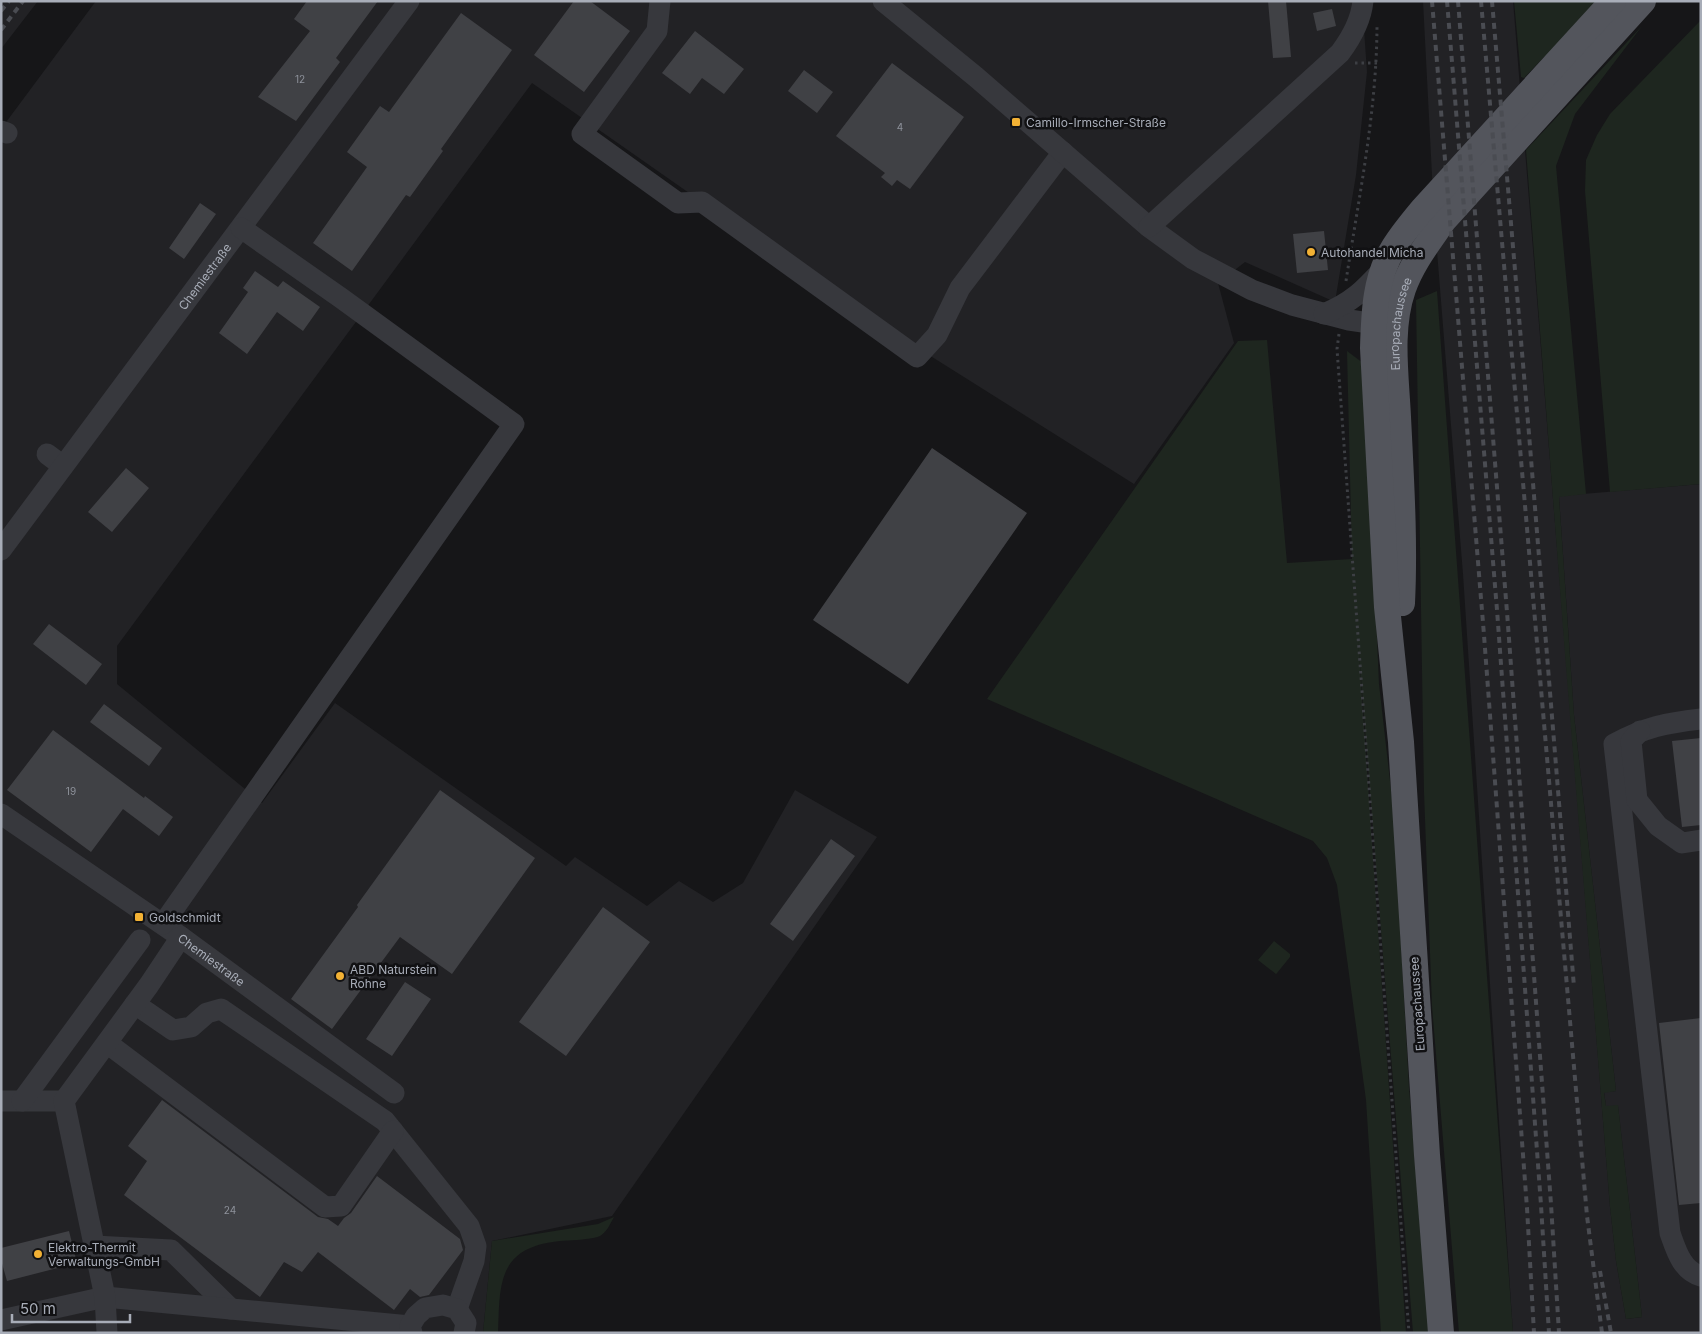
<svg xmlns="http://www.w3.org/2000/svg" width="1702" height="1334" viewBox="0 0 1702 1334" font-family="Inter,sans-serif">
  <rect width="100%" height="100%" fill="#161618"/>
  <!-- built -->
  <path fill="#222225" d="M1,1H38L1,49Z
    M96,1H1362L1367,72L1356,175L1335,302L1245,262L1218,283L1234,343L1134,484L805,277L702,202L532,83L117,646V684L262,803L335,703L566,866L575,857L647,906L679,881L713,902L743,883L795,790L877,837L612,1216L492,1241L483,1333H1V129Z
    M1423,1H1513L1610,1207L1616,1261L1626,1319L1642,1317L1618,1106H1606L1604,1092L1616,1091L1574,715L1559,496L1701,484V1333H1513L1463,574L1434,214Z"/>
  <!-- green -->
  <path fill="#1e261f" d="M1514,1H1599L1547,59L1544,57L1524,78L1521,77Z
    M1701,20V484L1610,492L1585,191L1586,160L1597,135L1610,114Z
    M1642,26L1575,114L1556,166L1586,494L1559,497L1574,715L1616,1091L1604,1093L1606,1106L1618,1105L1642,1317L1626,1319L1616,1261L1610,1207L1566,667L1526,150Z
    M1437,291L1513,1333H1459L1432,1006L1424,792L1416,300Z
    M1267,340L1287,563L1352,559L1347,351L1363,363L1366,388L1379,684L1394,816L1409,1088L1429,1333H1413L1358,640L1406,1333H1381L1366,1100L1337,885L1327,858L1313,841L987,699L1238,341Z
    M1274,941L1290,954V957L1277,973L1276,974L1258,960Z
    M614,1217C610,1224 607,1232 600,1236C593,1239 584,1239 577,1240C551,1241 518,1244 506,1271C498,1289 499,1313 498,1333H483L492,1241L598,1224Z"/>
  <!-- building -->
  <path fill="#404145" d="M307,1H378L336,58L340,62L296,121L258,97L310,31L294,19Z
    M574,1H590L630,31L584,92L534,55Z
    M1268,1H1286L1291,57L1273,58Z
    M1332,9L1336,26L1317,31L1313,13Z
    M461,13L512,50L441,149L443,151L410,197L406,195L352,271L313,243L367,167L347,152L380,106L389,112Z
    M695,31L744,69L724,94L702,78L690,94L662,73Z
    M892,63L964,117L910,189L897,180L892,186L881,177L885,173L836,136Z
    M804,70L833,92L817,113L788,91Z
    M200,203L216,214L184,259L169,248Z
    M1324,231L1328,270L1297,273L1293,234Z
    M255,271L278,287L283,281L320,307L303,331L277,312L247,354L219,333L248,292L243,288Z
    M932,448L1027,513L908,684L813,620Z
    M126,468L149,488L112,532L88,512Z
    M49,624L102,664L86,685L33,644Z
    M104,704L162,748L149,766L90,722Z
    M53,730L144,798L145,796L173,817L159,836L123,809L91,852L7,790Z
    M1701,738V825L1682,827L1672,741Z
    M440,790L535,858L452,974L400,937L332,1029L291,999L358,907L357,905Z
    M831,839L855,856L793,941L770,924Z
    M603,907L650,942L566,1056L519,1022Z
    M405,982L431,999L392,1056L366,1039Z
    M1701,1018V1203L1679,1205L1659,1023Z
    M162,1100L318,1217L328,1219L338,1226L344,1218L351,1213L377,1176L460,1239L463,1250L429,1295L420,1297L410,1289L394,1310L318,1252L302,1272L284,1262L260,1297L124,1195L147,1161L128,1146Z
    M69,1231L77,1263L7,1281L1,1260V1248Z"/>
  <g fill="none" stroke-linecap="round" stroke-linejoin="round">
    <!-- path -->
    <path stroke="#3d3f44" stroke-width="3" stroke-dasharray="2.5 4" stroke-linecap="butt" d="M1355,63H1377
      M1346,281C1359,196 1377,110 1377,24
      M1339,334L1337,349L1409,1333"/>
    <!-- minor -->
    <g stroke="#37383d" stroke-width="21">
      <path d="M660,1L657,31L582,134L678,203L702,202L917,357L937,335L960,288L1063,152"/>
      <path d="M883,1L976,77L1149,227L1193,259L1252,290L1292,305L1349,320L1390,326"/>
      <path d="M1,131L7,133"/>
      <path d="M1149,227L1340,53C1352,37 1361,21 1363,1"/>
      <path d="M1324,314C1352,302 1363,291 1383,269"/>
      <path d="M47,454L63,466"/>
      <path id="s1" d="M1,550L409,1"/>
      <path d="M1701,719C1665,723 1646,727 1614,744L1670,1233C1676,1250 1682,1271 1701,1276"/>
      <path d="M1640,731L1631,741L1637,800L1658,826L1682,843L1701,840"/>
      <path id="s2" d="M1,814L181,937L394,1093"/>
      <path d="M163,924L514,424L341,298L241,228"/>
      <path d="M135,1004L173,1030L191,1027L207,1013L221,1009L385,1121L469,1226L476,1246L474,1261L457,1309"/>
      <path d="M107,1043L325,1207L341,1206L393,1131"/>
      <path d="M1,1101H64"/>
      <path d="M22,1101L140,940"/>
      <path d="M94,1246L171,1250L231,1309"/>
      <path d="M1,1320L105,1297L410,1326"/>
      <path d="M107,1333L105,1297L64,1101L149,985L181,937"/>
      <path d="M412,1333L410,1326L416,1316L425,1308L443,1305L457,1309L466,1323L464,1333"/>
    </g>
    <!-- major -->
    <g stroke="#53555c" stroke-width="26">
      <path id="s3" d="M1402,603C1405,541 1401,479 1398,417C1396,375 1389,329 1403,289C1412,263 1429,242 1444,220L1643,1"/>
      <path d="M1441,1333L1427,1155L1401,742L1387,607L1373,348C1374,313 1375,277 1394,247C1402,234 1412,222 1422,210L1613,1"/>
    </g>
    <!-- rail -->
    <path stroke="#4a4c52" stroke-width="4" stroke-dasharray="6 5" stroke-linecap="butt" d="M1432,1L1484,635L1527,1208L1534,1333
      M1447,1L1497,610L1541,1205L1549,1333
      M1458,1L1507,612L1551,1204L1559,1333
      M1481,1L1587,1216L1602,1333
      M1492,1L1529,434L1574,987
      M1,11L9,1
      M1,30L23,1
      M1600,1271L1611,1333"/>
  </g>
  <!-- markers -->
  <g fill="#f2b134" stroke="#111113" stroke-width="2">
    <rect x="1011" y="117" width="10" height="10" rx="2.5"/>
    <circle cx="1311" cy="252" r="5"/>
    <rect x="134" y="912" width="10" height="10" rx="2.5"/>
    <circle cx="340" cy="976" r="5"/>
    <circle cx="38" cy="1254" r="5"/>
  </g>
  <g text-anchor="middle" dominant-baseline="central" stroke-width="5" stroke-linejoin="round" paint-order="stroke">
    <!-- number labels -->
    <g font-size="10" fill="#8e929b">
      <text x="300" y="79">12</text>
      <text x="900" y="127">4</text>
      <text x="71" y="791">19</text>
      <text x="230" y="1210">24</text>
    </g>
    <!-- poi labels -->
    <g font-size="12" fill="#a8adb8" stroke="#111113" text-anchor="start">
      <text x="1026" y="122">Camillo-Irmscher-Straße</text>
      <text x="1321" y="252">Autohandel Micha</text>
      <text x="149" y="917">Goldschmidt</text>
      <text x="350" y="969">ABD Naturstein<tspan x="350" dy="14">Rohne</tspan></text>
      <text x="48" y="1247">Elektro-Thermit<tspan x="48" dy="14">Verwaltungs-GmbH</tspan></text>
    </g>
    <!-- street labels -->
    <g font-size="12" fill="#a8adb8" stroke="#111113">
      <text stroke="none"><textPath href="#s1" startOffset="341">Chemiestraße</textPath></text>
      <text stroke="none"><textPath href="#s3" startOffset="280">Europachaussee</textPath></text>
      <text stroke="none"><textPath href="#s2" startOffset="256">Chemiestraße</textPath></text>
      <text transform="translate(1417 1004) rotate(-94)">Europachaussee</text>
    </g>
  </g>
  <!-- border -->
  <rect width="1702" height="1334" fill="none" stroke="#a8adb8" stroke-width="5"/>
  <!-- scale -->
  <path d="M12 1314v8h118v-8" fill="none" stroke="#a8adb8" stroke-width="2.5"/>
  <text x="20" y="1314" font-size="15" fill="#a8adb8" stroke="#111113" stroke-width="4" paint-order="stroke">50 m</text>
</svg>
